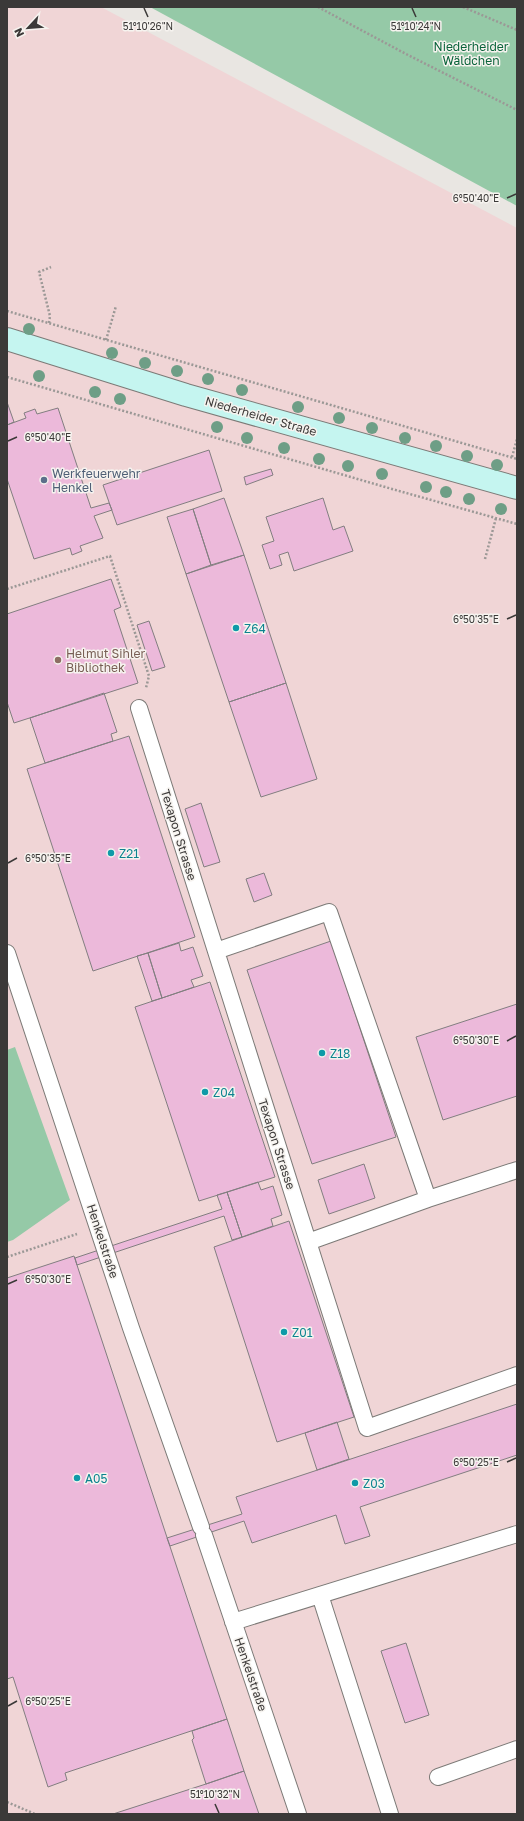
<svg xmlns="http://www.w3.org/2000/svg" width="524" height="1821" viewBox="0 0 524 1821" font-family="'Golos Text',sans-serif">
  <rect width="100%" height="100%" fill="#e9e6e2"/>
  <!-- industrial -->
  <path fill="#f0d5d6" d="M7,7H101L517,228V1814H7Z"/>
  <!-- green -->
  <path fill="#95c9a7" d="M150,7H517V206Z
    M15,1047L70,1200L13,1240L7,1242V1050Z"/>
  <!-- building -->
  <path fill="#ecb9da" stroke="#827e80" d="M7,402L14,422L7,425Z
    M58,408L91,508L109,503L112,510L94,516L103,538L80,546L82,551L72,555L70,548L34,559L7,479V425L26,418L24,413L35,409L37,414Z
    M209,450L222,491L117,525L103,485Z
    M271,469L273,475L246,485L244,477Z
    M224,498L244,555L211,565L193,509Z
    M323,498L333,530L344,526L353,551L294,571L288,552L279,555L282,565L270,569L262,545L274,541L266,517Z
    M193,509L211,565L186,574L167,517Z
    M244,555L286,683L229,702L186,574Z
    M111,579L121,607L114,610L138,683L14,723L7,702V614Z
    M149,621L165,667L152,671L137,625Z
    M286,683L317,779L261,797L229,702Z
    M104,693L117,732L111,734L113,741L45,763L30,718Z
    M129,736L195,937L93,971L27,769Z
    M201,803L220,862L204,867L185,809Z
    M264,873L272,895L254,902L246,879Z
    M331,941L396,1137L312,1164L247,970Z
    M179,943L181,951L193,947L203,976L191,980L194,987L162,998L148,953Z
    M148,953L162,998L152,1001L137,956Z
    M210,982L275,1177L199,1201L135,1007Z
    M517,1004V1096L443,1120L416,1037Z
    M364,1164L375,1198L329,1214L318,1180Z
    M258,1182L261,1190L273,1186L282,1215L271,1219L273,1226L242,1237L227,1192Z
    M227,1192L242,1237L232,1240L224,1216L77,1265L75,1258L222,1209L217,1195Z
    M289,1221L354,1417L277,1442L214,1247Z
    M74,1256L227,1719L65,1773L67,1780L48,1787L13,1677L7,1679V1278Z
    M517,1404V1455L360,1507L370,1536L345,1544L336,1515L252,1543L244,1521L170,1546L167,1538L242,1514L236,1497Z
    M337,1422L349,1459L317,1470L305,1433Z
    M406,1643L429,1715L405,1723L381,1651Z
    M227,1719L244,1771L206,1784L192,1740L194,1738L192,1731Z
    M244,1771L259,1814H113L206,1784Z"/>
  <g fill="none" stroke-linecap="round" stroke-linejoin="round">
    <defs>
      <path id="lane" d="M139,708L367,1428L517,1375
        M216,951L329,912L428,1199L517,1170
        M7,953L131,1328L201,1527
        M308,1242L428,1199
        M204,1535L298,1814
        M320,1595L390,1814
        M233,1622L517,1534
        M438,1777L517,1749"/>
      <path id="secondary" d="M7,339L186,395L517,488"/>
    </defs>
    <!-- lane casing -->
    <use href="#lane" stroke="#7c7a77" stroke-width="18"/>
    <!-- secondary casing -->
    <use href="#secondary" stroke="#7c7a77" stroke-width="24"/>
    <!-- path -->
    <path stroke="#9b9896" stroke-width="2.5" stroke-dasharray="2 2" stroke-linecap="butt" d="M318,7L406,54L517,110
      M463,7L517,30
      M7,311L517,459
      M49,323L50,316L39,272L51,267
      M106,340L116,306
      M7,377L392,489L517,524
      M512,457L517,439
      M485,559L496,518
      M7,589L110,556L149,676L146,688
      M7,1257L77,1234
      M7,1802L35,1814"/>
    <!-- lane -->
    <use href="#lane" stroke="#fff" stroke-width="16"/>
    <!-- secondary -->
    <use href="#secondary" stroke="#c5f5f0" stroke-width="22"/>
  </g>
  <!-- trees -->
  <g fill="#6e9e86">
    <circle cx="29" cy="329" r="6"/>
    <circle cx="112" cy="353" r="6"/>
    <circle cx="145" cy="363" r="6"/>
    <circle cx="177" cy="371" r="6"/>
    <circle cx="39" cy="376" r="6"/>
    <circle cx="208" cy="379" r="6"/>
    <circle cx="242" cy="390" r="6"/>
    <circle cx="95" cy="392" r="6"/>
    <circle cx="120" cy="399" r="6"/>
    <circle cx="298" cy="407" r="6"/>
    <circle cx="339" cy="418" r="6"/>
    <circle cx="217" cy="427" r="6"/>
    <circle cx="372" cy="428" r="6"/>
    <circle cx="247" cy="438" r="6"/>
    <circle cx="405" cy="438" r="6"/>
    <circle cx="436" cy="446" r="6"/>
    <circle cx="284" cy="448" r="6"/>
    <circle cx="467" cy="456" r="6"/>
    <circle cx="319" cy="459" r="6"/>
    <circle cx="497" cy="465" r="6"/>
    <circle cx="348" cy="466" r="6"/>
    <circle cx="382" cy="474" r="6"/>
    <circle cx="426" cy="487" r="6"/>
    <circle cx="446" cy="492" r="6"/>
    <circle cx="469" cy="499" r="6"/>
    <circle cx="501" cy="509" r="6"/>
  </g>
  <!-- ticks -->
  <path fill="none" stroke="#3b3938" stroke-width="1.5" d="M144,8L148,17M412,8L416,17M507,198L516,194M8,441L17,437M507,619L516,615M8,863L17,858M507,1041L516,1036M8,1284L17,1280M507,1462L516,1458M8,1706L17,1701M215,1804L219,1813"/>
  <!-- markers -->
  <circle fill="#5c6f8a" stroke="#f6f3ef" stroke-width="1.5" cx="44" cy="480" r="4"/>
  <g fill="#0f9aa8" stroke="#f6f3ef" stroke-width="1.5">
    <circle cx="236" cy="628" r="4"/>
    <circle cx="111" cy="853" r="4"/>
    <circle cx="322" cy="1053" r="4"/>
    <circle cx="205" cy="1092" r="4"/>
    <circle cx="284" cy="1332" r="4"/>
    <circle cx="77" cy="1478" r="4"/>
    <circle cx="355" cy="1483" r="4"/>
  </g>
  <circle fill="#8d6e63" stroke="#f6f3ef" stroke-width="1.5" cx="58" cy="660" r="4"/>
  <g text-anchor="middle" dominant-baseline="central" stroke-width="3" stroke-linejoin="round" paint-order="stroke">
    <!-- park labels -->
    <g font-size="12" fill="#09633a" stroke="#f6f3ef">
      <text x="471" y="46">Niederheider<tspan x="471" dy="14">Wäldchen</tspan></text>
    </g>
    <!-- street labels -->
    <g font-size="12" fill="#3b3938" stroke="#f6f3ef">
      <text transform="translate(261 416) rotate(16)">Niederheider Straße</text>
      <text transform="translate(179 835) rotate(73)">Texapon Strasse</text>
      <text transform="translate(277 1144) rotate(72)">Texapon Strasse</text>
      <text transform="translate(103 1241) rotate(72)">Henkelstraße</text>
      <text transform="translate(251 1674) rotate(71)">Henkelstraße</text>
    </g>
    <!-- service labels -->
    <g font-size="12" fill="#4e5e75" stroke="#f6f3ef" text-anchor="start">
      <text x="52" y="473">Werkfeuerwehr<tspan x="52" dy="14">Henkel</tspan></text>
    </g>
    <!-- culture labels -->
    <g font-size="12" fill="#0d838f" stroke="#f6f3ef" text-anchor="start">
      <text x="244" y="628">Z64</text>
      <text x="119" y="853">Z21</text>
      <text x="330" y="1053">Z18</text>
      <text x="213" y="1092">Z04</text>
      <text x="292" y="1332">Z01</text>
      <text x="85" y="1478">A05</text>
      <text x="363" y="1483">Z03</text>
    </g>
    <!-- education labels -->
    <g font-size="12" fill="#785e54" stroke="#f6f3ef" text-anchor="start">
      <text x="66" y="653">Helmut Sihler<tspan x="66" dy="14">Bibliothek</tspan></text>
    </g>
  </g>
  <g font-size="10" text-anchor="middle" fill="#3b3938" stroke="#f6f3ef" stroke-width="3" stroke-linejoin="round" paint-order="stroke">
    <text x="148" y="30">51°10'26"N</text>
    <text x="416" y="30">51°10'24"N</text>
    <text x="476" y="202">6°50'40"E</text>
    <text x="48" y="441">6°50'40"E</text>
    <text x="476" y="623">6°50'35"E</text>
    <text x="48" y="862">6°50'35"E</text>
    <text x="476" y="1044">6°50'30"E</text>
    <text x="48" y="1283">6°50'30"E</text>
    <text x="476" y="1466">6°50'25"E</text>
    <text x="48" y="1705">6°50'25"E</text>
    <text x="215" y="1798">51°10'32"N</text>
  </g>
  <!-- border -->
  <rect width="524" height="1821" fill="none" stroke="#3b3938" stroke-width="16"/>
  <!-- north arrow -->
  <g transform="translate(28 28) rotate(244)" stroke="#f6f3ef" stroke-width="3" paint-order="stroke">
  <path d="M0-3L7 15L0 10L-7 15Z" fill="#3b3938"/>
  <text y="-6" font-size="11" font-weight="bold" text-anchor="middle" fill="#3b3938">N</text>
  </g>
</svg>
